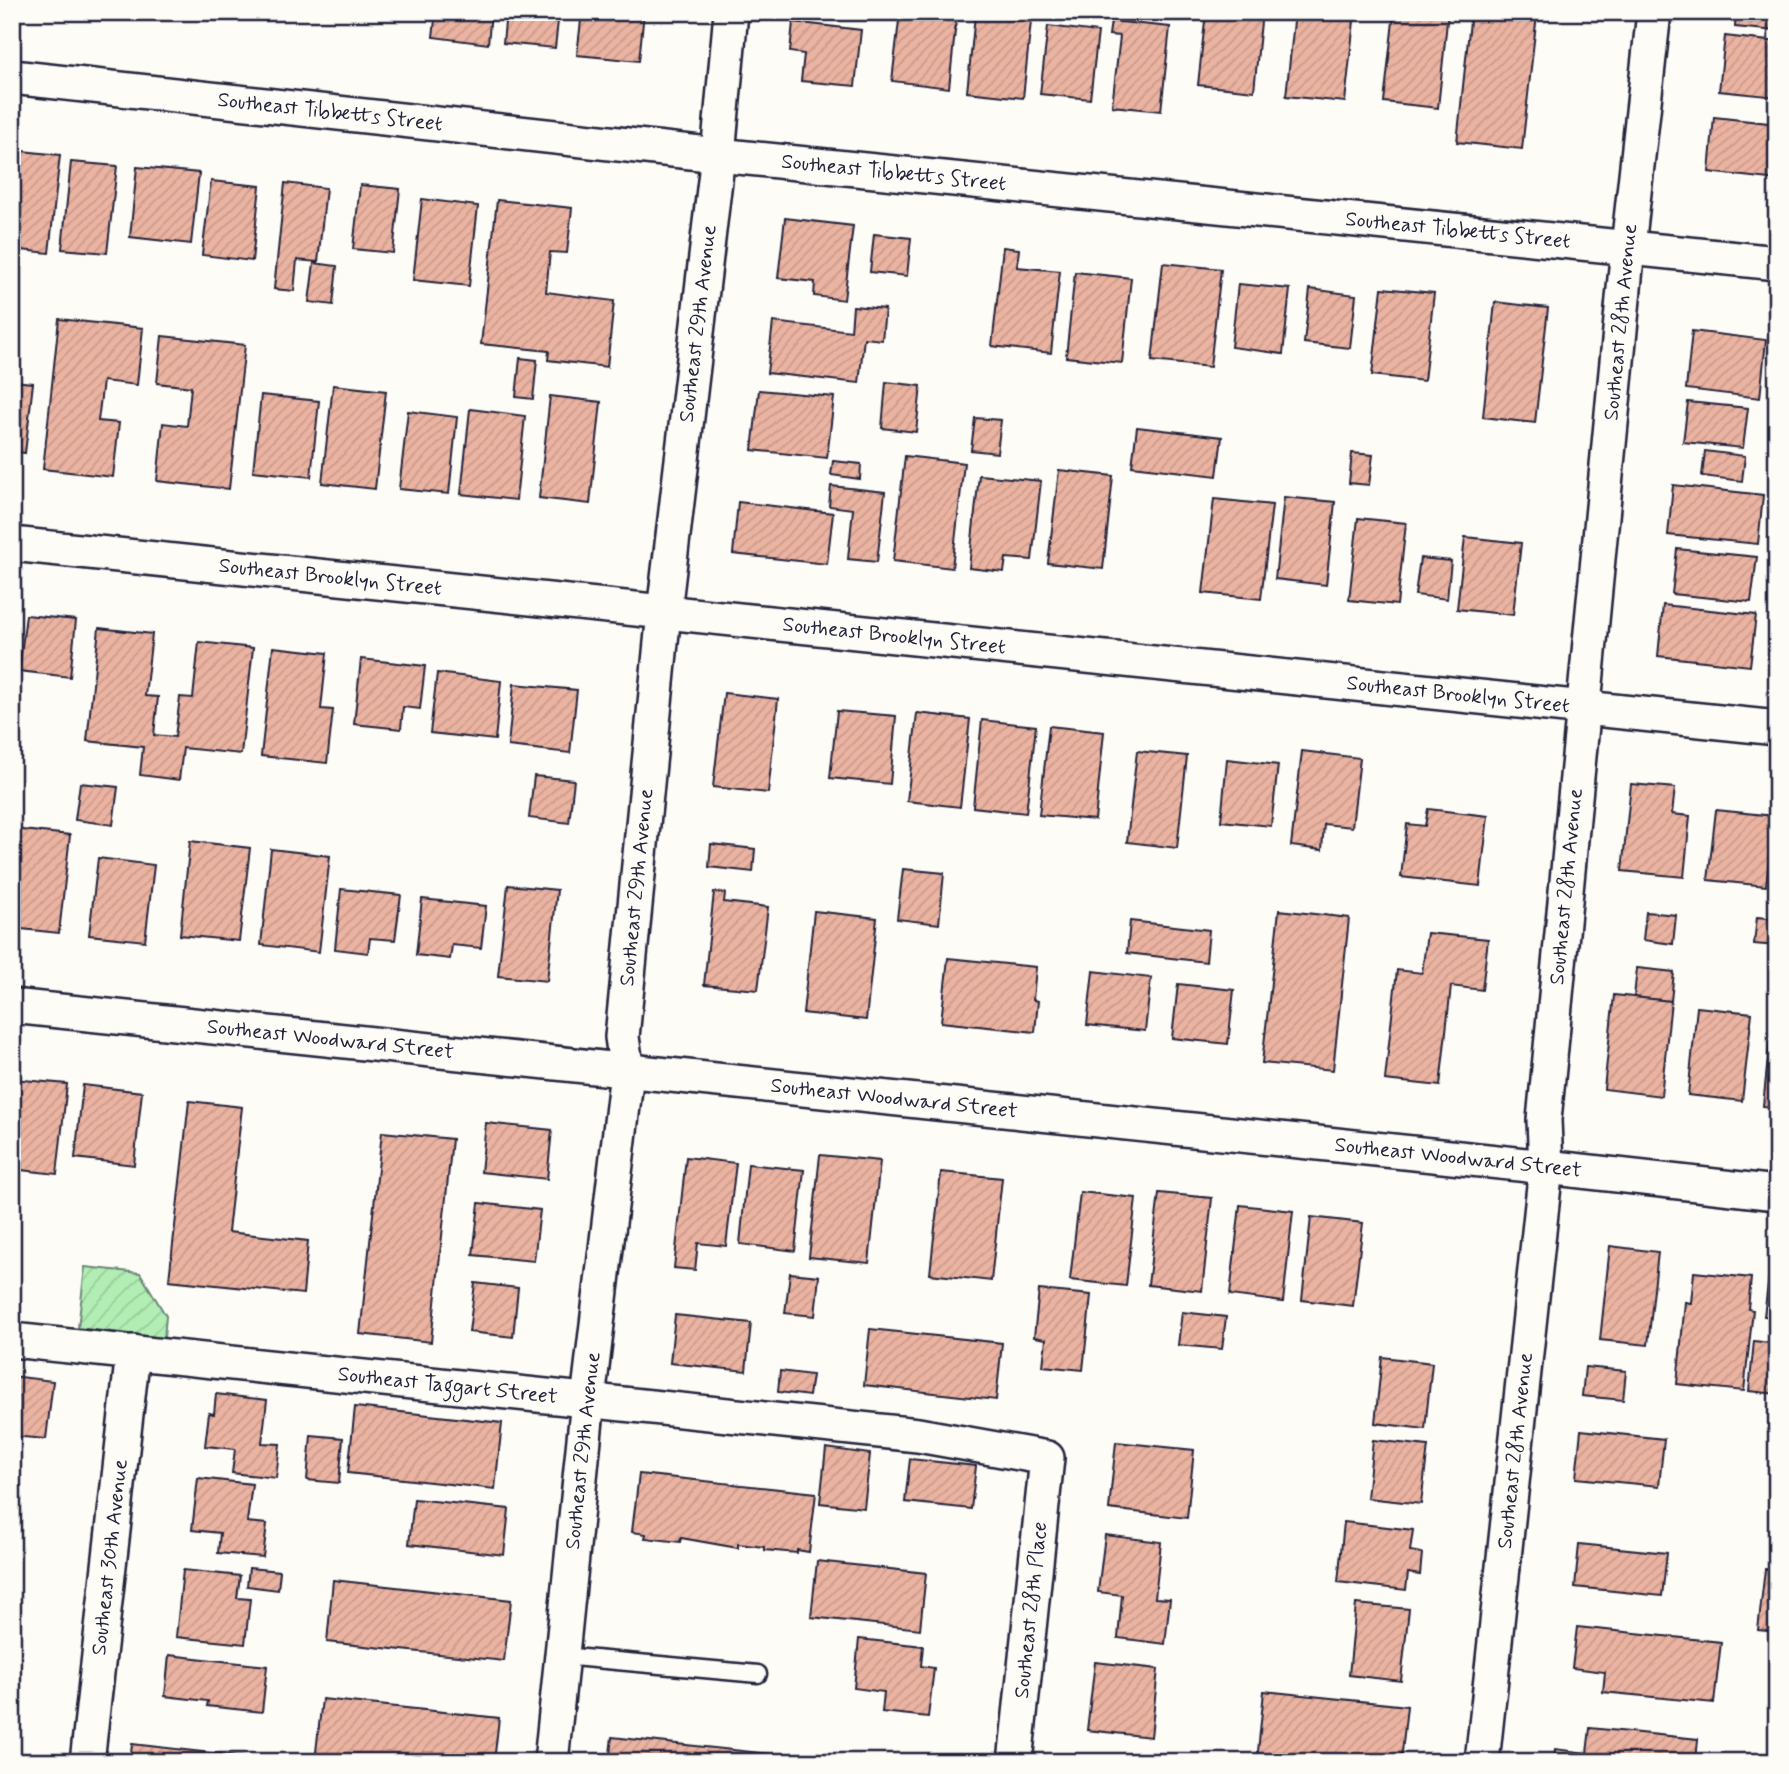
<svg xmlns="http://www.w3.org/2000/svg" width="1789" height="1774" viewBox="0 0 1789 1774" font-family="Mynerve,sans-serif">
  <defs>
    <pattern id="garden-furrows" width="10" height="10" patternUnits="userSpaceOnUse" patternTransform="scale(1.75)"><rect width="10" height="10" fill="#b2eeb4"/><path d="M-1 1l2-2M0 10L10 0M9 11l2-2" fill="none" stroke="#99cc9c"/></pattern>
    <pattern id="building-hatch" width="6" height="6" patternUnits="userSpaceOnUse" patternTransform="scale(1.75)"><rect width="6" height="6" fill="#ebb3a1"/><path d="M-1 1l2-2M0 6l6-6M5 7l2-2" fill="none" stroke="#c99a8c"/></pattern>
  </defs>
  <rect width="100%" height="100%" fill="#fdfcf7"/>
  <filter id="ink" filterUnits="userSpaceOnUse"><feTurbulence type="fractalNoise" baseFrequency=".0143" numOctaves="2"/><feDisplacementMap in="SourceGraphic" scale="14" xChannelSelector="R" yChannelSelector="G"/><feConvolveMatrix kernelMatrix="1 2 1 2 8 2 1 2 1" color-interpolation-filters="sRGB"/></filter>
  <g filter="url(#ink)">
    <!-- garden -->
    <path fill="url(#garden-furrows)" stroke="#6a8878" stroke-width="2" d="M85,1267L140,1273L166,1316L164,1338L78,1328Z"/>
    <!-- building -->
    <path fill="url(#building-hatch)" stroke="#22223b" stroke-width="2" d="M371,12H403L402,18L371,15Z
      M436,12H491L488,44L433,37Z
      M506,12H559L555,48L503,43Z
      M582,12H644L639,61L577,55Z
      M900,12H957L949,88L892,81Z
      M1206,12H1262L1254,91L1198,85Z
      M1295,12H1355L1345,102L1286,96Z
      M1394,12H1448L1438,108L1384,102Z
      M1471,12L1537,14L1522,149L1457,142Z
      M1736,12H1777L1776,31L1735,27Z
      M975,15L1031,21L1023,98L967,92Z
      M1111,21L1170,27L1161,111L1112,106L1120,36L1109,35Z
      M793,22L861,30L855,86L801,81L804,54L790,52Z
      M1048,26L1098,32L1090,99L1040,94Z
      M1725,36L1777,42V97L1719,91Z
      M1714,117L1777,124V180L1709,172Z
      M12,150L60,155L49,253L12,249Z
      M71,162L117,166L107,253L62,249Z
      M137,167L199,173L191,244L130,237Z
      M211,181L260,186L252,261L202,255Z
      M285,183L326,188L318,262L297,260L294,291L274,289Z
      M360,185L400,189L393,253L353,249Z
      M422,199L478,206L469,286L413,280Z
      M497,200L572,208L567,253L550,252L546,292L614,301L607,367L548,360L549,351L481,344Z
      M785,218L853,226L844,300L814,296L815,282L778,278Z
      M874,234L911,238L907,276L870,272Z
      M1003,247L1019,249L1017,267L1060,271L1051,353L992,346Z
      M314,263L337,266L333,305L309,302Z
      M1163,263L1221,269L1210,367L1152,361Z
      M1075,272L1131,278L1122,363L1066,357Z
      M1238,284L1290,289L1283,354L1231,347Z
      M1382,288L1434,293L1424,381L1372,375Z
      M1310,289L1356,295L1350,348L1304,343Z
      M1495,302L1548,308L1535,423L1483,417Z
      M853,306L885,309L882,340L864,338L859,383L767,373L773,322L851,331Z
      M59,319L143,328L137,385L103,381L98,421L119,423L113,477L43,469Z
      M1692,331L1766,340L1760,398L1686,389Z
      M162,336L245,345L229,489L157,481L163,423L187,426L191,387L157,383Z
      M520,358L537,360L533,399L516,397Z
      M12,381L33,383L25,453L12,451Z
      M886,382L921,386L916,432L882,428Z
      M333,385L386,391L375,489L322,483Z
      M759,390L834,397L827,458L752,450Z
      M261,395L319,401L311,477L253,471Z
      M550,396L601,402L590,504L539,498Z
      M1688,402L1748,408L1743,448L1683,442Z
      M470,409L525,416L516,500L461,494Z
      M408,411L457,417L449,494L399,489Z
      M975,418L1001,420L997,453L971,450Z
      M1137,427L1222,437L1217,476L1132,466Z
      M1705,451L1745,456L1742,481L1702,476Z
      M1352,453L1373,455L1369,485L1349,483Z
      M905,456L964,463L952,568L893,561Z
      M833,461L861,464L860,479L831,475Z
      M1059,470L1113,476L1103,569L1048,563Z
      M979,475L1041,481L1032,560L1006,558L1004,572L969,568Z
      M1673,485L1763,495L1758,544L1668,535Z
      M831,486L885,492L877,562L848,559L853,509L829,506Z
      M1284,497L1335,502L1326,585L1275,579Z
      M1214,499L1272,505L1261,599L1203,593Z
      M738,502L833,513L827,564L733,554Z
      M1358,518L1406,523L1397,605L1349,600Z
      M1465,537L1521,543L1513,615L1457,609Z
      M1677,549L1757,557L1751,602L1672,594Z
      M1420,558L1451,561L1447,599L1415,595Z
      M1663,605L1756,615L1750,666L1658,656Z
      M26,615L76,620L70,677L19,671Z
      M99,628L152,634L145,696L158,697L154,735L175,737L180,697L193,698L199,642L253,648L241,754L183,748L179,780L140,775L143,747L87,741Z
      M273,647L327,653L321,709L333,710L327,763L261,756Z
      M361,659L425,666L420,709L403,707L401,729L354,724Z
      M437,673L501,681L495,740L430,733Z
      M514,684L577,690L570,753L508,746Z
      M724,693L778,699L768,793L713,787Z
      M837,711L896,716L890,784L830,778Z
      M917,713L970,719L960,807L907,801Z
      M982,720L1036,726L1026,813L973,807Z
      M1049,726L1104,732L1095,820L1039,815Z
      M1137,751L1187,756L1177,848L1127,842Z
      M1302,751L1360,758L1352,827L1324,824L1322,850L1291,846Z
      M1227,759L1278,765L1271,826L1221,821Z
      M534,776L574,780L569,823L529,818Z
      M80,783L118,787L113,825L75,820Z
      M1631,784L1675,788L1672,814L1690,816L1684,877L1622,871Z
      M1428,809L1488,816L1480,886L1401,877L1407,824L1425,826Z
      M1716,810L1774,816L1766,886L1708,880Z
      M12,829L70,835L59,933L12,928Z
      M190,841L250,848L239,941L180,935Z
      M711,844L755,849L753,872L709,867Z
      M271,849L330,856L319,952L261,945Z
      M98,858L154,865L145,941L89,935Z
      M903,869L944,873L939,924L897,919Z
      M508,885L557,890L547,981L498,976Z
      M341,889L401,895L395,940L370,938L368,953L335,949Z
      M714,892L725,893L724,902L768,907L758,990L704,985Z
      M422,899L486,906L481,948L452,945L450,959L416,955Z
      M1279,910L1349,918L1333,1070L1262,1063Z
      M814,911L877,918L866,1020L803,1013Z
      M1646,912L1676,915L1673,944L1643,940Z
      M1757,917L1777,919V946L1754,944Z
      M1130,921L1209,930L1206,962L1127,953Z
      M1427,933L1488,939L1482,990L1451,986L1440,1086L1385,1080L1397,970L1422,973Z
      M948,958L1036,967L1033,1000L1038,1001L1035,1032L941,1022Z
      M1637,968L1674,972L1671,1001L1634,997Z
      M1093,971L1151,978L1145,1031L1087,1025Z
      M1178,984L1234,990L1228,1044L1172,1038Z
      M1614,995L1671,1001L1661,1096L1604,1089Z
      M1697,1007L1752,1013L1742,1101L1688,1095Z
      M1773,1010H1777V1108L1763,1106Z
      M12,1079L67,1084L57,1174L12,1169Z
      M83,1085L142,1092L134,1165L75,1158Z
      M189,1101L242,1107L228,1232L308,1241L303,1294L169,1280Z
      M486,1123L552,1130L547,1179L481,1172Z
      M382,1132L452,1139L431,1342L360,1334Z
      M820,1155L880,1161L869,1263L809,1257Z
      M686,1157L736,1163L726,1246L698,1243L695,1270L674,1268Z
      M748,1164L804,1170L795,1251L740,1244Z
      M941,1172L1002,1178L991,1281L930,1274Z
      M1080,1192L1136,1198L1126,1286L1070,1280Z
      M1159,1193L1212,1198L1202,1291L1148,1285Z
      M479,1203L540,1210L534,1261L473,1255Z
      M1240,1205L1293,1211L1283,1302L1230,1295Z
      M1311,1217L1363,1223L1353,1306L1302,1300Z
      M1610,1246L1658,1252L1648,1345L1600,1340Z
      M1770,1269L1777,1270V1318L1764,1316Z
      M1694,1272L1751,1278L1748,1309L1753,1310L1744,1391L1677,1384L1685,1302L1691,1303Z
      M790,1273L819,1276L815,1316L785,1313Z
      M475,1283L518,1288L513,1337L469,1332Z
      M1039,1290L1091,1295L1083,1370L1043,1366L1046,1339L1034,1337Z
      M1182,1312L1226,1317L1222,1349L1178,1345Z
      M675,1315L751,1323L746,1371L670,1363Z
      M870,1329L1002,1343L996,1400L864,1385Z
      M1754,1341L1777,1344V1394L1749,1391Z
      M1382,1357L1432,1363L1425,1429L1375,1423Z
      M1585,1367L1626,1371L1623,1400L1582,1396Z
      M780,1371L812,1375L809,1396L778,1392Z
      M12,1376L53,1381L46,1439L12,1436Z
      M216,1394L267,1400L262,1443L280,1444L276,1478L232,1473L235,1449L205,1446L209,1413L214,1414Z
      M355,1407L502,1423L495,1489L348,1473Z
      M1581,1430L1664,1439L1659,1486L1576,1478Z
      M311,1435L343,1438L339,1483L307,1480Z
      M1373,1440L1428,1446L1421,1504L1367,1498Z
      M1116,1442L1194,1450L1187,1518L1109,1509Z
      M826,1448L870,1454L864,1508L820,1503Z
      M910,1459L976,1466L971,1509L905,1502Z
      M639,1474L816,1493L809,1552L797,1550V1553L764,1550V1547L738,1544V1548L681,1538L680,1542L645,1538L646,1534L632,1532Z
      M198,1478L252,1484L247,1522L267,1524L263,1557L218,1553L220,1533L192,1530Z
      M414,1499L509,1509L504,1555L409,1544Z
      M1344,1522L1413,1530L1410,1551L1422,1553L1420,1575L1408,1573L1406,1590L1338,1582Z
      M1105,1535L1161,1542L1155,1598L1170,1599L1165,1644L1118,1638L1122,1595L1098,1592Z
      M1579,1544L1667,1553L1662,1596L1575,1587Z
      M817,1561L926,1573L920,1629L811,1617Z
      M249,1568L280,1571L278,1590L247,1586Z
      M1765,1569L1777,1570V1632L1758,1630Z
      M183,1570L240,1576L237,1598L250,1599L245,1644L176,1637Z
      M333,1580L511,1600L504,1661L327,1642Z
      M1356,1604L1409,1609L1401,1681L1349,1675Z
      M1577,1627L1721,1642L1714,1703L1603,1692L1605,1672L1572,1668Z
      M859,1639L923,1646L921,1666L934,1668L928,1717L882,1712L884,1692L854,1688Z
      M169,1655L267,1666L262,1712L207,1706L208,1701L165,1696Z
      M1095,1662L1158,1669L1151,1737L1087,1730Z
      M1264,1691L1407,1706L1401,1762H1257Z
      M322,1699L499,1718L494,1762L315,1761Z
      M1590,1728L1698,1739L1696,1762H1554L1555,1749L1587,1753Z
      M612,1737L789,1756L788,1762H609Z
      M132,1744L273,1760L272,1762H130Z"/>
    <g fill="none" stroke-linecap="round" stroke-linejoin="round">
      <defs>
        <path id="service" d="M562,1656L758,1674"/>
        <g id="minor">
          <path id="s1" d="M12,77L718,155L1777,263"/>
          <path id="s2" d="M12,544L1777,728"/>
          <path id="s3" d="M12,1006L1546,1167L1777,1193"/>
          <path id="s4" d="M12,1340L918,1435L1047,1458L1015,1762"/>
          <path id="s5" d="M87,1762L133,1352"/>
          <path id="s6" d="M551,1762L588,1400L627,1072L622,1037L664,612L718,155L731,12"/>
          <path id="s7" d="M1482,1762L1546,1167L1544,1120L1628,247L1654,12"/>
        </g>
      </defs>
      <!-- service casing -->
      <use href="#service" stroke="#22223b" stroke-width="21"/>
      <!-- minor casing -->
      <use href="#minor" stroke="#22223b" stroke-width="38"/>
      <!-- service -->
      <use href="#service" stroke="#fdfcf7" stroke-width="16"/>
      <!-- minor -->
      <use href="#minor" stroke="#fdfcf7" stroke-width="33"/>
    </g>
  </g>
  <g text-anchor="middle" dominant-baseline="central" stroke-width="6" stroke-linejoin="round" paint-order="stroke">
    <!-- street labels -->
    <g font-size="21" fill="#22223b" stroke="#fdfcf7">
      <text stroke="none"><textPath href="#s1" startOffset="320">Southeast Tibbetts Street</textPath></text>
      <text stroke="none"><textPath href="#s1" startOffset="887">Southeast Tibbetts Street</textPath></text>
      <text stroke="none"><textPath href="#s1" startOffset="1454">Southeast Tibbetts Street</textPath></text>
      <text stroke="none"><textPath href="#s6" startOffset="1447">Southeast 29th Avenue</textPath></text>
      <text stroke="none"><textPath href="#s7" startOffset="1447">Southeast 28th Avenue</textPath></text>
      <text stroke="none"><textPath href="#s2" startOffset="320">Southeast Brooklyn Street</textPath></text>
      <text stroke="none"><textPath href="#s2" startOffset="887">Southeast Brooklyn Street</textPath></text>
      <text stroke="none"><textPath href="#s2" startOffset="1454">Southeast Brooklyn Street</textPath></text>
      <text stroke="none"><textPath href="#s6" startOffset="880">Southeast 29th Avenue</textPath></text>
      <text stroke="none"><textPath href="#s7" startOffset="880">Southeast 28th Avenue</textPath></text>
      <text stroke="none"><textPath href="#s3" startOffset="320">Southeast Woodward Street</textPath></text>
      <text stroke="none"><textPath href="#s3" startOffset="887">Southeast Woodward Street</textPath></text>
      <text stroke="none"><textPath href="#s3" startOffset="1454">Southeast Woodward Street</textPath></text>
      <text stroke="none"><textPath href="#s4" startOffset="438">Southeast Taggart Street</textPath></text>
      <text stroke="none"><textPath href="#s6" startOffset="313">Southeast 29th Avenue</textPath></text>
      <text stroke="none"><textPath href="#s7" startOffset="313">Southeast 28th Avenue</textPath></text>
      <text stroke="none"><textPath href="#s5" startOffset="206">Southeast 30th Avenue</textPath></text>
      <text transform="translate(1031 1610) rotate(-84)">Southeast 28th Place</text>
    </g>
  </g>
  <!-- margin -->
  <rect width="1789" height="1774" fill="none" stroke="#fdfcf7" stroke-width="42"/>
  <rect x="21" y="21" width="1747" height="1732" fill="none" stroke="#22223b" stroke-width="2.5" filter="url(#ink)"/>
</svg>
